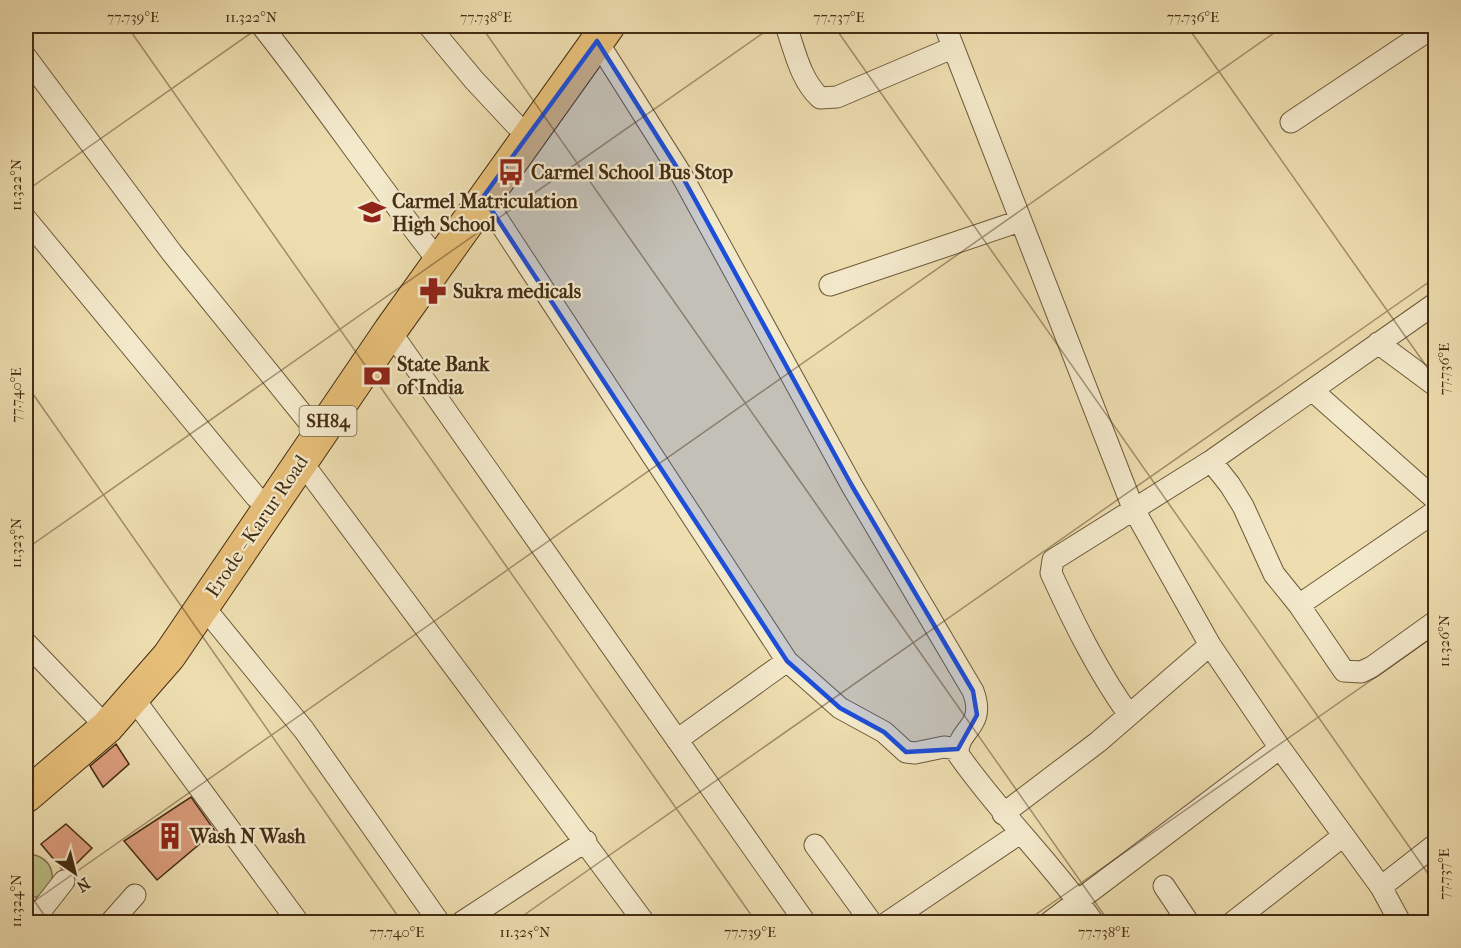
<svg xmlns="http://www.w3.org/2000/svg" width="1461" height="948" viewBox="0 0 1461 948" font-family="'IM FELL French Canon',serif">
  <rect width="100%" height="100%" fill="#edddaf"/>
  <filter id="stains"><feTurbulence type="fractalNoise" baseFrequency=".00333" numOctaves="4"/><feColorMatrix values="0 0 0 0 .2 0 0 0 0 .09 0 0 0 0 .02 0 0 0 .5 -.17"/></filter>
  <radialGradient id="worn" r=".72"><stop offset=".6" stop-color="#630" stop-opacity="0"/><stop offset="1" stop-color="#630" stop-opacity=".3"/></radialGradient>
  <!-- green -->
  <path fill="#bdbf87" stroke="#80764d" stroke-width="1.5" d="M35,855C64,864 53,902 26,897V857Z"/>
  <!-- building -->
  <path fill="#dc9d7d" stroke="#442d13" stroke-width="1.5" d="M116,744L129,764L103,787L90,766Z
    M191,797L215,831L157,880L124,841Z
    M66,824L92,848L70,870L62,869L41,844Z"/>
  <g fill="none" stroke-linecap="round" stroke-linejoin="round">
    <defs>
      <path id="minor" d="M262,26C323,103 378,185 440,263
        M429,26L474,80L516,125
        M786,26C795,51 800,79 820,98L837,97L952,48
        M945,26L1133,508L1210,645L1280,748L1381,887L1400,922
        M597,41L681,174L852,486L973,691C987,728 957,728 958,754C999,813 1052,863 1093,922
        M26,57L172,253L308,421
        M1291,122L1435,26
        M483,197L787,661L677,740
        M26,219L256,497
        M830,285L1020,221
        M390,331L805,922
        M1378,343L1436,386
        M1313,391L1436,500
        M301,461L644,922
        M1211,461L1230,485L1243,506L1274,574L1299,605L1344,671L1361,672L1372,667L1436,621
        M1299,605L1436,511
        M203,606L304,730L439,922
        M26,643L95,715
        M787,661L840,708L884,732L906,752L915,753L944,747L958,749
        M134,699L298,922
        M1129,715C1097,670 1074,623 1051,573L1053,560L1211,461L1436,303
        M1003,814L1098,742L1210,645
        M815,845L871,922
        M1164,886L1188,922
        M1381,887L1436,844
        M32,922L64,881
        M111,922L135,895
        M462,922L586,841
        M888,922L1020,833
        M1050,922L1280,748
        M1233,922L1343,836"/>
      <path id="primary" d="M26,796L107,727L169,656L390,331L608,26"/>
    </defs>
    <!-- minor casing -->
    <use href="#minor" stroke="#6e593a" stroke-width="23"/>
    <!-- primary casing -->
    <use href="#primary" stroke="#442d13" stroke-width="35"/>
    <!-- minor -->
    <use href="#minor" stroke="#f3e9cb" stroke-width="21"/>
    <!-- primary -->
    <use href="#primary" stroke="#e6be78" stroke-width="33"/>
  </g>
  <!-- marked area -->
  <path fill="#1d4ed8" fill-opacity="0.2" stroke="#1d4ed8" stroke-width="4.5" stroke-linejoin="round" d="M597,41L681,174L852,486L973,691L977,715L958,749L906,752L884,732L840,708L787,661L483,197Z"/>
  <!-- ticks -->
  <path fill="none" stroke="#442d13" stroke-width="1.5" stroke-opacity="0.45" d="M127,26L756,922M481,26L1109,922M834,26L1436,885M1187,26L1436,380M26,191L261,26M26,384L402,922M26,549L773,26M26,889L49,922M26,907L1284,26M514,922L1436,277M1025,922L1436,635"/>
  <!-- icons -->
  <defs>
    <symbol id="bus-bare" viewBox="-9 -9 18 18"><path d="M-5-6H5V4H4V6H2V4H-2V6H-4V4H-5ZM-3.5-4V0h7V-4ZM-3.5 1.2v1.5H-2V1.2ZM2 1.2v1.5H3.5V1.2Z" fill="#8f2418" stroke="#f3e9cb" stroke-width="2.5" paint-order="stroke"/></symbol>
    <symbol id="school-bare" viewBox="-9 -9 18 18"><path d="M0-5L7-2L0 1L-7-2ZM-4 1L0 2.5L4 1V4Q0 6-4 4Z" fill="#8f2418" stroke="#f3e9cb" stroke-width="2.5" paint-order="stroke"/></symbol>
    <symbol id="pharmacy-bare" viewBox="-9 -9 18 18"><path d="M-2-6h4v4h4v4h-4v4h-4v-4h-4v-4h4Z" fill="#8f2418" stroke="#f3e9cb" stroke-width="2.5" paint-order="stroke"/></symbol>
    <symbol id="bank-bare" viewBox="-9 -9 18 18"><path d="M-6-4H6V4H-6ZM0-2.3a2.3 2.3 0 1 0 0 4.6a2.3 2.3 0 1 0 0-4.6Z" fill="#8f2418" stroke="#f3e9cb" stroke-width="2.5" paint-order="stroke"/></symbol>
    <symbol id="building-bare" viewBox="-9 -9 18 18"><path d="M-4-6H4V6H1V3H-1V6H-4ZM-2.5-4.3h1.7v1.8h-1.7ZM.8-4.3h1.7v1.8H.8ZM-2.5-1h1.7V.8h-1.7ZM.8-1h1.7V.8H.8Z" fill="#8f2418" stroke="#f3e9cb" stroke-width="2.5" paint-order="stroke"/></symbol>
  </defs>
  <g fill-rule="evenodd">
    <use href="#bus-bare" x="492" y="153" width="38" height="38"/>
    <use href="#school-bare" x="353" y="193" width="38" height="38"/>
    <use href="#pharmacy-bare" x="414" y="272" width="38" height="38"/>
    <use href="#bank-bare" x="358" y="357" width="38" height="38"/>
    <use href="#building-bare" x="151" y="817" width="38" height="38"/>
  </g>
  <g text-anchor="middle" dominant-baseline="central" stroke-width="4.5" stroke-linejoin="round" paint-order="stroke">
    <!-- shield labels -->
    <rect fill="#f3e9cb" stroke="#78654a" stroke-width="1.5" x="299.5" y="406" width="57" height="30" rx="4.5"/>
    <g font-size="18" font-weight="bold" fill="#442d13">
      <text x="328" y="421">SH84</text>
    </g>
    <!-- poi labels -->
    <g font-size="20" font-weight="bold" fill="#442d13" stroke="#f3e9cb" text-anchor="start">
      <text x="531" y="172">Carmel School Bus Stop</text>
      <text x="392" y="201">Carmel Matriculation<tspan x="392" dy="23">High School</tspan></text>
      <text x="453" y="291">Sukra medicals</text>
      <text x="397" y="364">State Bank<tspan x="397" dy="23">of India</tspan></text>
      <text x="190" y="836">Wash N Wash</text>
    </g>
    <!-- street labels -->
    <g font-size="20" fill="#442d13" stroke="#f3e9cb">
      <text transform="translate(257 526) rotate(-56)">Erode - Karur Road</text>
    </g>
  </g>
  <!-- margin -->
  <rect width="1461" height="948" fill="none" stroke="#edddaf" stroke-width="66"/>
  <!-- north arrow -->
  <g transform="translate(75 873) rotate(145)" stroke="#f3e9cb" stroke-width="4.5" paint-order="stroke">
  <path d="M0-4.5L10 22L0 15L-10 22Z" fill="#442d13"/>
  <text y="-9" font-size="16" font-weight="bold" text-anchor="middle" fill="#442d13">N</text>
  </g>
  <rect x="33" y="33" width="1395" height="882" fill="none" stroke="#442d13" stroke-width="2"/>
  <g font-size="15" text-anchor="middle" fill="#442d13">
    <text x="133" y="22">77.739°E</text>
    <text x="251" y="22">11.322°N</text>
    <text x="486" y="22">77.738°E</text>
    <text x="839" y="22">77.737°E</text>
    <text x="1193" y="22">77.736°E</text>
    <text transform="translate(16 185) rotate(-90)" y="5">11.322°N</text>
    <text transform="translate(1444 369) rotate(-90)" y="5">77.736°E</text>
    <text transform="translate(16 395) rotate(-90)" y="5">77.740°E</text>
    <text transform="translate(16 543) rotate(-90)" y="5">11.323°N</text>
    <text transform="translate(1444 641) rotate(-90)" y="5">11.326°N</text>
    <text transform="translate(1444 874) rotate(-90)" y="5">77.737°E</text>
    <text transform="translate(16 901) rotate(-90)" y="5">11.324°N</text>
    <text x="397" y="937">77.740°E</text>
    <text x="525" y="937">11.325°N</text>
    <text x="750" y="937">77.739°E</text>
    <text x="1104" y="937">77.738°E</text>
  </g>
  <rect width="100%" height="100%" filter="url(#stains)"/>
  <rect width="100%" height="100%" fill="url(#worn)"/>
</svg>
